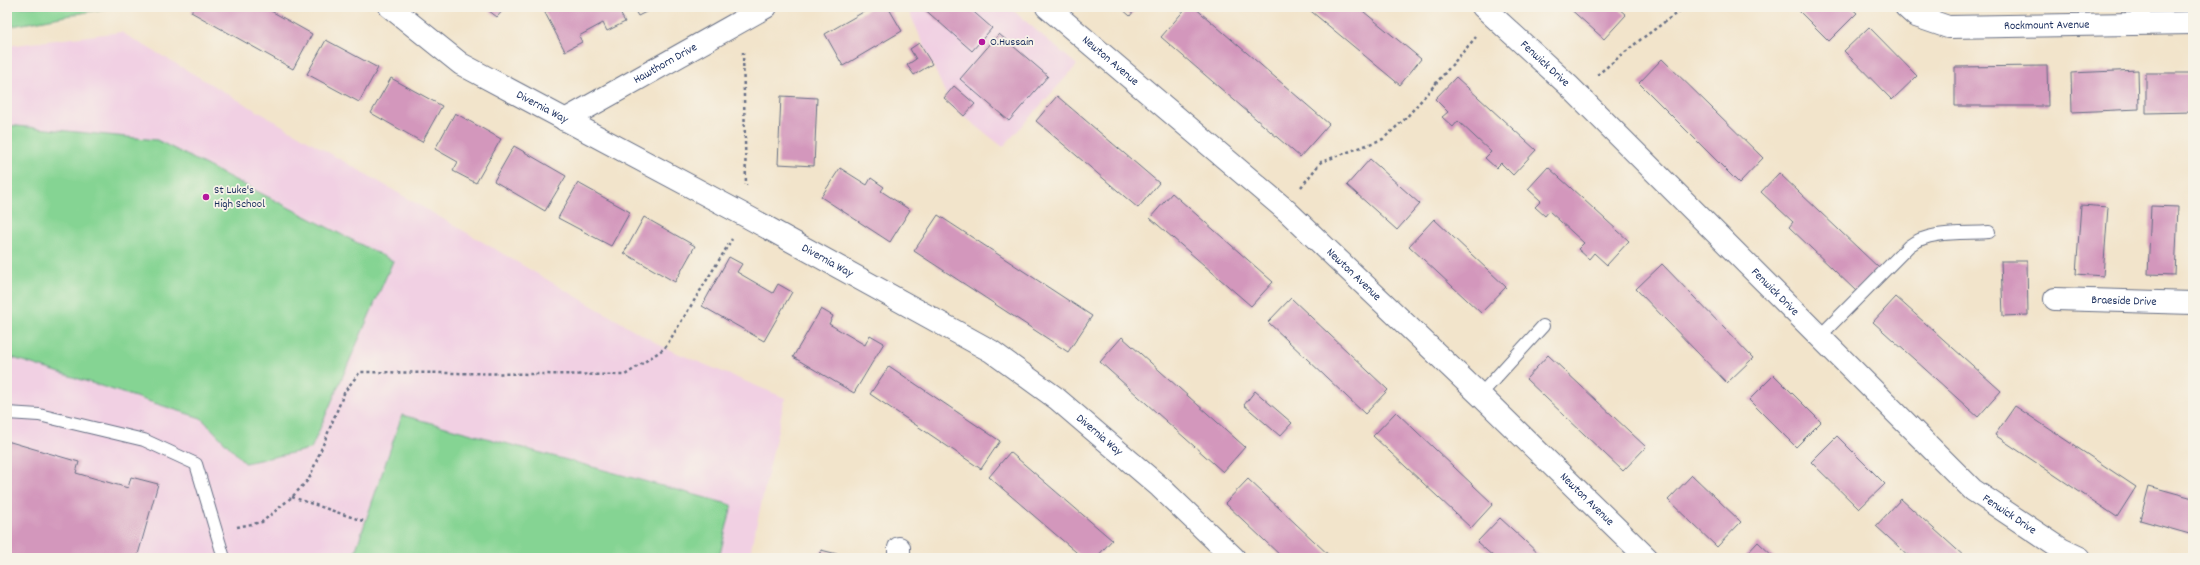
<svg xmlns="http://www.w3.org/2000/svg" width="2200" height="565" viewBox="0 0 2200 565" font-family="Dekko,sans-serif">
  <rect width="100%" height="100%" fill="#f7f3e8"/>
  <filter id="ink" filterUnits="userSpaceOnUse"><feTurbulence type="fractalNoise" baseFrequency=".025" numOctaves="2"/><feDisplacementMap in="SourceGraphic" scale="8" xChannelSelector="R" yChannelSelector="G"/><feConvolveMatrix kernelMatrix="1 2 1 2 8 2 1 2 1" color-interpolation-filters="sRGB"/></filter>
  <filter id="wash" filterUnits="userSpaceOnUse"><feTurbulence type="fractalNoise" baseFrequency=".012" numOctaves="4" result="noise"/><feDisplacementMap in="SourceGraphic" scale="16" xChannelSelector="R" yChannelSelector="G"/><feGaussianBlur stdDeviation="0.9" result="paint"/><feColorMatrix in="noise" values="0 0 0 0 0 0 0 0 0 0 0 0 0 0 0 0 0 1.4 0 .05"/><feComposite in="paint" operator="in"/></filter>
  <g filter="url(#wash)">
    <rect width="100%" height="100%" fill="#f2e4cb"/>
    <!-- built -->
    <path fill="#f1d0e3" d="M907,7H1009L1077,65L1003,147L951,106Z
      M121,32L665,348L785,398L749,558H7V46Z"/>
    <!-- green -->
    <path fill="#85d493" stroke="#508278" d="M7,7H114L7,27Z
      M7,125L157,140L393,261L311,449L245,463L201,418L7,356Z
      M402,415L732,505L719,558H353Z"/>
    <g id="blocks">
      <!-- building -->
      <path fill="#d397bc" d="M194,7H264L312,34L293,69L191,12Z
        M484,7H506L497,17Z
        M548,7H617L625,22L607,31L603,23L579,36L582,42L565,51L543,9Z
        M633,7H656L638,16Z
        M872,7H888L902,31L843,66L825,34Z
        M922,7H968L992,28L972,51Z
        M1120,7H1137L1130,16Z
        M1187,7H1194L1329,124L1300,157L1161,37Z
        M1306,7H1358L1421,59L1400,85Z
        M1568,7H1617L1626,15L1604,39Z
        M1795,7H1850L1857,13L1829,41Z
        M1869,27L1917,76L1892,100L1844,51Z
        M999,34L1048,76L1009,121L960,79Z
        M326,40L378,68L359,102L307,74Z
        M919,43L932,64L914,75L907,65L916,59L910,49Z
        M1662,59L1763,158L1739,183L1639,83Z
        M2047,66L2048,106H1955V67Z
        M2138,70L2139,109L2072,112L2071,73Z
        M2146,73H2193V112L2146,113Z
        M1456,77L1536,150L1513,175L1501,163L1496,168L1485,158L1491,152L1458,121L1453,127L1442,117L1448,112L1435,99Z
        M391,78L442,106L422,142L371,113Z
        M954,86L975,104L964,116L944,98Z
        M781,96L817,98L814,166L778,164Z
        M1057,96L1159,183L1138,208L1036,121Z
        M455,113L501,139L476,183L453,171L458,162L435,149Z
        M514,146L566,176L545,211L494,181Z
        M1370,159L1420,204L1397,230L1347,185Z
        M1548,167L1629,241L1607,265L1594,253L1589,259L1578,249L1584,243L1549,211L1545,216L1535,207L1541,201L1528,189Z
        M840,168L867,185L871,178L884,187L881,191L910,210L890,242L821,197Z
        M1779,173L1879,268L1856,291L1789,227L1793,222L1761,192Z
        M578,183L630,212L611,246L558,218Z
        M1172,193L1273,282L1251,306L1150,218Z
        M2081,205L2108,207L2103,276L2076,274Z
        M2151,206L2178,207L2175,275L2148,274Z
        M938,215L1092,316L1068,352L914,251Z
        M644,217L695,246L675,282L624,253Z
        M1434,219L1506,287L1481,313L1409,246Z
        M729,257L742,264L737,272L773,293L778,284L792,292L764,341L702,306Z
        M2001,261H2027L2028,315L2003,316Z
        M1662,264L1753,358L1727,383L1636,289Z
        M1896,297L2001,391L1978,417L1873,322Z
        M1291,298L1388,390L1365,414L1268,322Z
        M821,309L833,316L829,324L865,345L870,335L884,343L854,393L793,357Z
        M1122,337L1245,447L1223,472L1100,362Z
        M1548,355L1646,447L1623,471L1526,379Z
        M2192,361H2193V410H2191Z
        M889,366L1000,441L981,469L870,394Z
        M1774,375L1821,422L1796,447L1749,400Z
        M1255,391L1292,423L1280,436L1244,405Z
        M2015,406L2136,487L2117,517L1995,435Z
        M1396,412L1493,504L1471,528L1373,436Z
        M1837,436L1885,484L1859,509L1811,462Z
        M7,441L79,462L76,473L128,488L131,477L158,484L137,558H7Z
        M1010,452L1112,540L1096,558H1083L989,477Z
        M1692,475L1741,522L1717,547L1668,500Z
        M1248,479L1296,524L1332,558H1283L1225,503Z
        M2149,486L2193,498V535L2140,520Z
        M1901,499L1966,558H1911L1876,526Z
        M1500,518L1524,540L1543,558H1495L1477,542Z
        M1758,542L1775,558H1743Z
        M821,550L841,555L840,558H819Z
        M1144,553L1149,558H1140Z"/>
    </g>
  </g>
  <g filter="url(#ink)">
    <use href="#blocks" fill-opacity="0" stroke="#666e84" stroke-width="1"/>
    <g fill="none" stroke-linecap="round" stroke-linejoin="round">
      <defs>
        <path id="service" d="M1820,336L1909,246C1930,230 1963,234 1989,232
          M1480,395L1543,326
          M7,413L39,415L144,440L196,464L224,558"/>
        <g id="minor">
          <path id="s1" d="M390,7L461,64L746,216L991,351L1056,398L1160,487L1234,558"/>
          <path id="s2" d="M1047,7L1287,211L1480,395L1647,558"/>
          <path id="s3" d="M1483,7L1568,85L1973,490L2061,549L2080,558"/>
          <path id="s4" d="M1906,7L1916,16L1948,27L2193,23"/>
          <path id="s5" d="M565,120L766,7"/>
          <path id="s6" d="M2055,299L2193,303"/>
          <path d="M899,558V548"/>
        </g>
      </defs>
      <!-- service casing -->
      <use href="#service" stroke="#666e84" stroke-width="14"/>
      <!-- minor casing -->
      <use href="#minor" stroke="#666e84" stroke-width="24"/>
      <!-- path -->
      <path stroke="#666e84" stroke-width="2.5" stroke-dasharray="3 3" stroke-linecap="butt" d="M743,52L746,185
        M1597,75L1640,40L1685,7
        M1301,187L1321,162L1383,139L1406,118L1476,37
        M292,497L366,522
        M237,527L262,522L292,497L309,479L345,391L360,372L625,375L665,348L732,239"/>
      <!-- service -->
      <use href="#service" stroke="#fff" stroke-width="12"/>
      <!-- minor -->
      <use href="#minor" stroke="#fff" stroke-width="22"/>
    </g>
  </g>
  <!-- markers -->
  <g fill="#b5179e" stroke="#f7f3e8" stroke-width="1.5">
    <circle cx="982" cy="42" r="4"/>
    <circle cx="206" cy="197" r="4"/>
  </g>
  <g text-anchor="middle" dominant-baseline="central" stroke-width="3.5" stroke-linejoin="round" paint-order="stroke">
    <!-- street labels -->
    <g font-size="12" fill="#1b2f5e" stroke="#f7f3e8">
      <text stroke="none"><textPath href="#s4" startOffset="146">Rockmount Avenue</textPath></text>
      <text stroke="none"><textPath href="#s2" startOffset="83">Newton Avenue</textPath></text>
      <text stroke="none"><textPath href="#s3" startOffset="84">Fenwick Drive</textPath></text>
      <text stroke="none"><textPath href="#s5" startOffset="115">Hawthorn Drive</textPath></text>
      <text stroke="none"><textPath href="#s1" startOffset="183">Divernia Way</textPath></text>
      <text stroke="none"><textPath href="#s1" startOffset="507">Divernia Way</textPath></text>
      <text stroke="none"><textPath href="#s2" startOffset="407">Newton Avenue</textPath></text>
      <text stroke="none"><textPath href="#s3" startOffset="408">Fenwick Drive</textPath></text>
      <text stroke="none"><textPath href="#s6" startOffset="69">Braeside Drive</textPath></text>
      <text stroke="none"><textPath href="#s1" startOffset="831">Divernia Way</textPath></text>
      <text stroke="none"><textPath href="#s2" startOffset="731">Newton Avenue</textPath></text>
      <text stroke="none"><textPath href="#s3" startOffset="732">Fenwick Drive</textPath></text>
    </g>
    <!-- poi labels -->
    <g font-size="12" fill="#1b2f5e" stroke="#f7f3e8" text-anchor="start">
      <text x="990" y="42">O.Hussain</text>
      <text x="214" y="190">St Luke's<tspan x="214" dy="14">High School</tspan></text>
    </g>
  </g>
  <!-- margin -->
  <rect width="2200" height="565" fill="none" stroke="#f7f3e8" stroke-width="24"/>
</svg>
